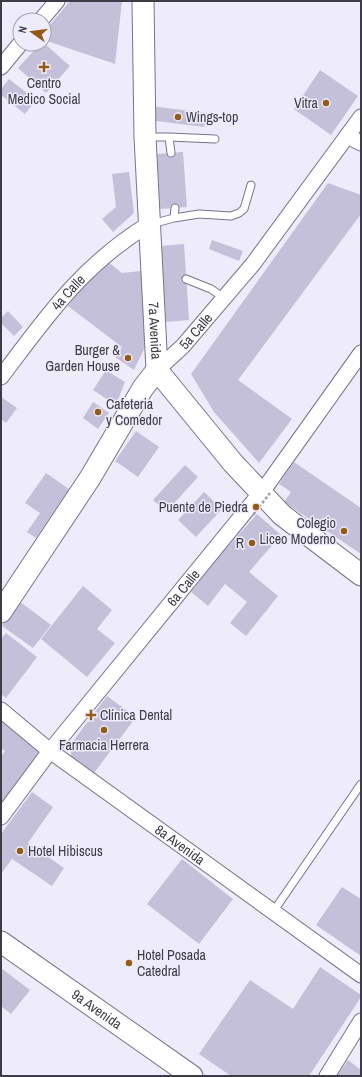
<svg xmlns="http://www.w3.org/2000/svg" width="362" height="1077" viewBox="0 0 362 1077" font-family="'Archivo Narrow',sans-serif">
  <rect width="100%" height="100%" fill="#eeebfb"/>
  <!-- building -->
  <path fill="#c4c0d9" d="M70,1H122L115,64L44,40V32Z
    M44,43L70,66L46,93L18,68L40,44Z
    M320,70L358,96L331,135L294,109Z
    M9,79L36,100L25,114L1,95V89Z
    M150,106L208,113L204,127L149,120Z
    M183,152L187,207L160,209L157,154Z
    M129,172L134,213L113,232L102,219L116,207L112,174Z
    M328,183L361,195V214L238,380L292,419L259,463L214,412L191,374Z
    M212,240L243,251L239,261L209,249Z
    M184,244L189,320L165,322L160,246Z
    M107,261L122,273L141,271L146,332L145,347L134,370L115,357L122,347L68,306L84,285Z
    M8,311L23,327L14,336L1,323V318Z
    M106,370L125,382L116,405L93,390Z
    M1,397L17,408L6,423L1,419Z
    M93,402L109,413L98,429L83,418Z
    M136,431L159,447L138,477L115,461Z
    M294,462L361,508V554L284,502L291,492L279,484Z
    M185,465L198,477L166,512L153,500Z
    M46,473L69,489L36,538L27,532L40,513L25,503Z
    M204,492L222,509L196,537L178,520Z
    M257,514L281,535L249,572L278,596L246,636L230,623L247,602L225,584L208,606L191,592L224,551Z
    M83,586L112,610L97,629L115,643L87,677L41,639Z
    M19,601L51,625L33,648L2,626Z
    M6,633L37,657L6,698L1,694V639Z
    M107,696L136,717L94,773L71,756V744Z
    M1,717L40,751L1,807V757L5,751L1,748Z
    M32,792L53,807L28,843L64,868L52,886L12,859L1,874V834Z
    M182,859L233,899L199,944L147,904Z
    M342,887L361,899V956L316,925Z
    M320,967L361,995V997L309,1076H231L199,1054L250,980L293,1009Z
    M1,968L30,990L11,1014L1,1006Z
    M348,1060L361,1070V1076H337Z"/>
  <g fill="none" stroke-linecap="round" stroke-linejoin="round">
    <defs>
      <path id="lane" d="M147,137H169L171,153
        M169,137L215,139
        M174,218L199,214L231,216L239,213L244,209L251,185
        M151,224L174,218L175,208
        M186,279L211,289L224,298
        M273,912L361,784"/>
      <g id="street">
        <path d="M41,20L57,1"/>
        <path d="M1,67L20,44"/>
        <path d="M347,136L361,143"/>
        <path id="s1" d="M157,370L183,346L253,264L361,117"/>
        <path id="s2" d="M1,377C48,315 81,266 149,224"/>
        <path id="s3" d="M1,710L50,751L361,975"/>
        <path id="s4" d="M1,817L50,751L267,485L361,353"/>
        <path d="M327,1076L361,1021"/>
      </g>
      <g id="secondary">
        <path id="s5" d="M143,1L145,137L157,370L233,463L282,515L361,575"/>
        <path d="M1,612L90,478L143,388L157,370"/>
        <path id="s6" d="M1,942L192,1076"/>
      </g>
    </defs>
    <!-- lane casing -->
    <use href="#lane" stroke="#78748b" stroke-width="9"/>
    <!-- street casing -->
    <use href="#street" stroke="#78748b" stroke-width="17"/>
    <!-- secondary casing -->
    <use href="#secondary" stroke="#78748b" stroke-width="23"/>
    <!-- lane -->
    <use href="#lane" stroke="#fff" stroke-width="7"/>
    <!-- street -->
    <use href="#street" stroke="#fff" stroke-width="15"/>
    <!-- secondary -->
    <use href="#secondary" stroke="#fff" stroke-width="21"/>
    <!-- path-bridge -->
    <path stroke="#a6a3b1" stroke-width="2.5" stroke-dasharray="3 2" stroke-linecap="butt" d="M253,515L270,493"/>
  </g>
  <!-- markers -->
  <g fill="#945b16" stroke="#eeebfb" stroke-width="1.5">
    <path d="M42 61h4v4h4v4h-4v4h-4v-4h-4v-4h4z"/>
    <circle cx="326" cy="103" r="4"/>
    <circle cx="178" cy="117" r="4"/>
    <circle cx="128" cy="358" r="4"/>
    <circle cx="98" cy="412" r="4"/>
    <circle cx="256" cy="507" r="4"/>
    <circle cx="344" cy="531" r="4"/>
    <circle cx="252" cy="543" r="4"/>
    <path d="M89 709h4v4h4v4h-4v4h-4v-4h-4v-4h4z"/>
    <circle cx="104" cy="730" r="4"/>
    <circle cx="20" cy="851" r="4"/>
    <circle cx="129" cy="963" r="4"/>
  </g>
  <g text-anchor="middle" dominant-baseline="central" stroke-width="3" stroke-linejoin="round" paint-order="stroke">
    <!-- poi labels -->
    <g font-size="14" fill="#3d3b45" stroke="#eeebfb" text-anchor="end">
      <text x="44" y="83" text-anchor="middle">Centro<tspan x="44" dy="16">Medico Social</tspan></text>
      <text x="318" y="103">Vitra</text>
      <text x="186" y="117" text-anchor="start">Wings-top</text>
      <text x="120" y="350">Burger &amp;<tspan x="120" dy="16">Garden House</tspan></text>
      <text x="106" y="404" text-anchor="start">Cafeteria<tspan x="106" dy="16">y Comedor</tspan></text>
      <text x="248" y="507">Puente de Piedra</text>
      <text x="336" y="523">Colegio<tspan x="336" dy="16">Liceo Moderno</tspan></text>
      <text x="244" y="543">R</text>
      <text x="100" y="715" text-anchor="start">Clínica Dental</text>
      <text x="104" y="745" text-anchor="middle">Farmacia Herrera</text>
      <text x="28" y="851" text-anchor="start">Hotel Hibiscus</text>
      <text x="137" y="955" text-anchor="start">Hotel Posada<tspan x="137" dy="16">Catedral</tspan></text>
    </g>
    <!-- street labels -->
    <g font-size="14" fill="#3d3b45" stroke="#eeebfb">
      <text stroke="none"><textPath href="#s2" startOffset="108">4a Calle</textPath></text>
      <text stroke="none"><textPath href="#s5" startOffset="330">7a Avenida</textPath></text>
      <text stroke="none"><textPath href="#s1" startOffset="55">5a Calle</textPath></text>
      <text stroke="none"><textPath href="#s4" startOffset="293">6a Calle</textPath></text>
      <text stroke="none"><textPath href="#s3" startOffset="224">8a Avenida</textPath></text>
      <text stroke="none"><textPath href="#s6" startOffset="117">9a Avenida</textPath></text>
    </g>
  </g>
  <!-- border -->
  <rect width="362" height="1077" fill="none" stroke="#3d3b45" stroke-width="4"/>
  <!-- north arrow -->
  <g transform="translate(32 32) rotate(284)"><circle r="19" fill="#eeebfb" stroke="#a7a5b2"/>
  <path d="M0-3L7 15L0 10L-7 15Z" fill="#945b16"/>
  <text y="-6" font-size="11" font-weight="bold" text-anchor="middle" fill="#3d3b45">N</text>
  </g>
</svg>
